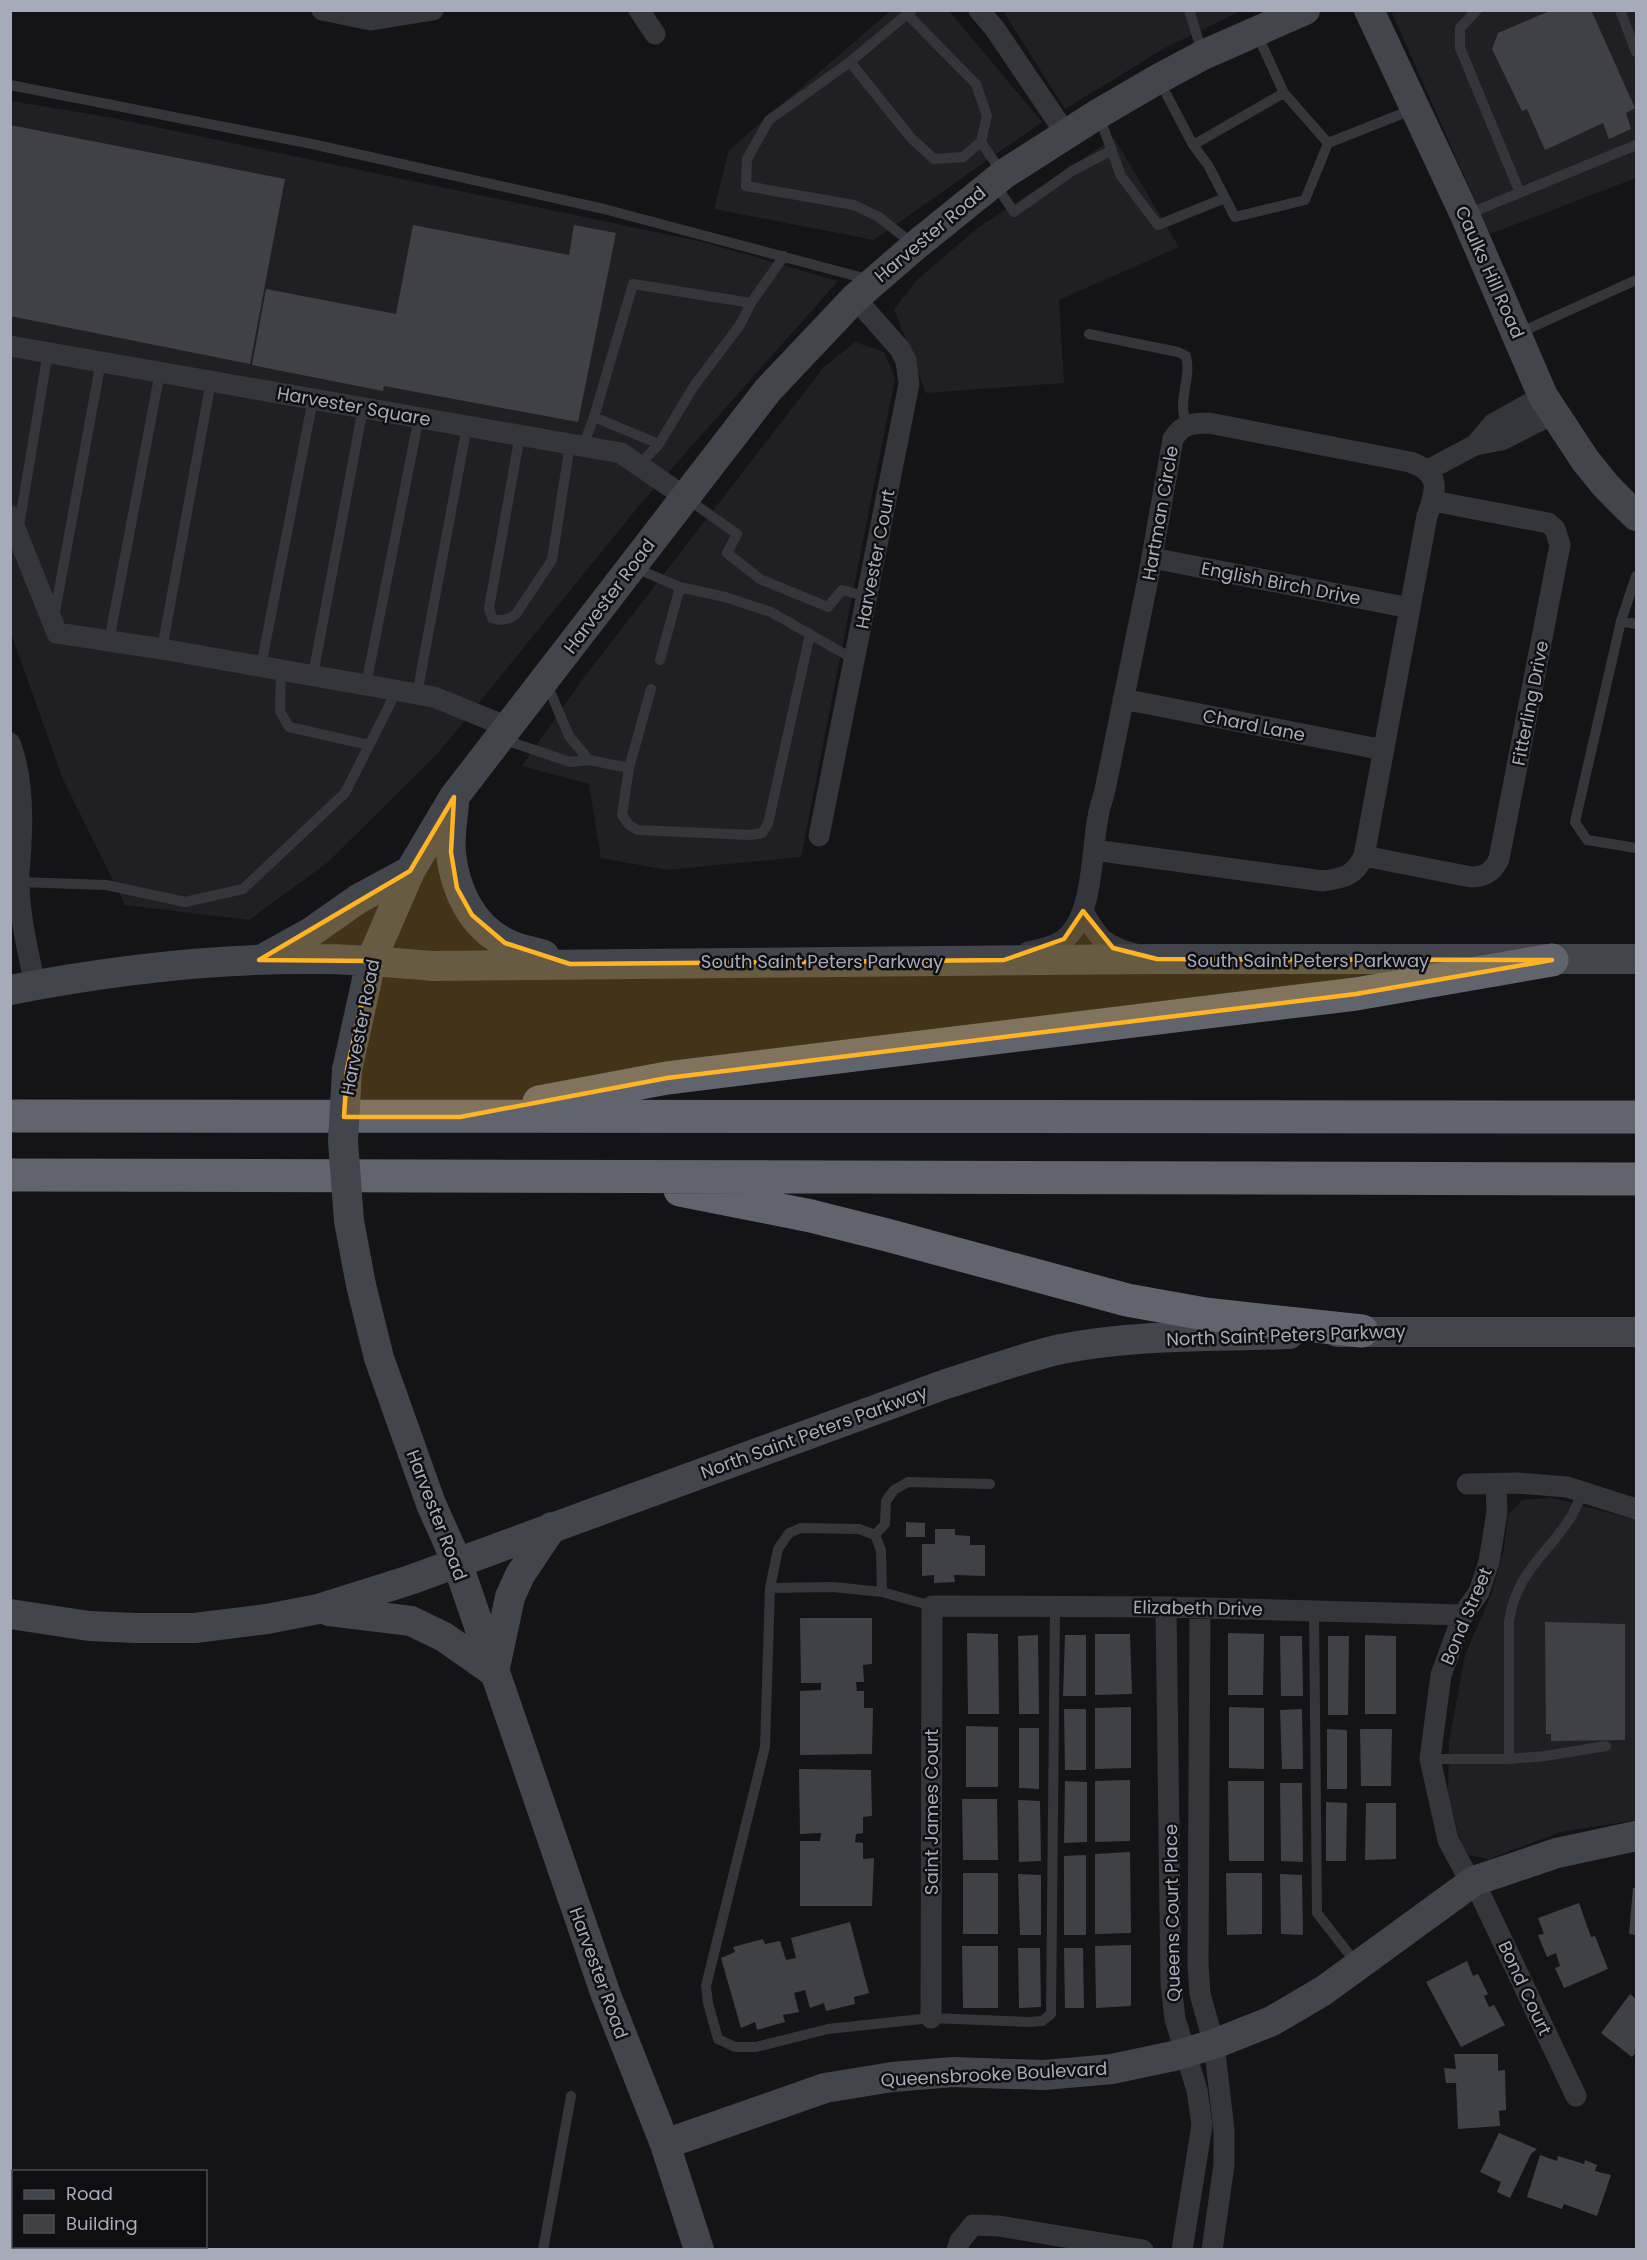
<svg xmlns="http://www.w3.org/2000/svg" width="1647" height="2260" viewBox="0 0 1647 2260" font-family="Poppins,sans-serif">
  <rect width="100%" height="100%" fill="#141417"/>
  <!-- built -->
  <path fill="#202024" d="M890,11H949L1042,122L874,240L714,209L729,150Z
    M1003,11H1241L1165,48L1065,109Z
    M1391,11H1636V178L1490,234Z
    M11,101L108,117L703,242L838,281L642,502L439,752L327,863L249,920L125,905L62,777L11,633Z
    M1114,138L1179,247L1059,300L1064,383L926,393L894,309L917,280L979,227Z
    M855,342L884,352L895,378L801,857L667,870L601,858L589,784L522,766L582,680L824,367Z
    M1553,1498L1636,1520V1820L1561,1832L1489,1859L1469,1855L1460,1843L1448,1792L1449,1742L1465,1655L1491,1595L1504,1549L1508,1515L1522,1500Z"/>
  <!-- building -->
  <path fill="#404147" d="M1552,10H1591L1635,108L1626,113L1631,129L1609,139L1603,123L1545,150L1527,109L1522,111L1492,49L1498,33Z
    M10,125L285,179L250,364L10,316Z
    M413,225L569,255L574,225L616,233L578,422L384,386L383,391L252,365L266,289L396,314Z
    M906,1522L925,1523V1537H906Z
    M935,1529H955V1535L970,1536V1545H985V1576L954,1575L955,1582L934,1583V1575L922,1576V1544H935Z
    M800,1618H872V1664L863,1665L864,1682H856L857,1691H864V1708H873L872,1754L800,1755V1691L821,1690V1683H801Z
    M1545,1622L1625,1624V1740L1551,1741V1734H1546Z
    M967,1633L998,1634L999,1714H968Z
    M1228,1633L1264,1634L1263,1695H1228Z
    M1095,1634H1130L1132,1694L1095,1695Z
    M1038,1635L1039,1714H1019L1018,1636Z
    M1065,1635H1086V1696H1063Z
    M1365,1635L1396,1636V1714H1365Z
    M1280,1636H1302L1303,1696H1281Z
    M1328,1636H1349L1348,1715H1328Z
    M1131,1707V1768L1095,1769V1708Z
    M1229,1707L1264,1708V1769L1229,1768Z
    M1064,1709H1086V1770H1065Z
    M1302,1709L1303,1769H1282L1280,1710Z
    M966,1726L998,1727V1787H966Z
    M1019,1728H1039V1789L1019,1788Z
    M1327,1729L1347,1730V1789H1327Z
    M1360,1729H1392L1391,1786H1361Z
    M799,1769L871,1770L872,1816L863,1817V1833L856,1834L855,1842L863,1843V1859L874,1858L872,1906H800V1841H820L821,1833L800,1834Z
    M1130,1780V1841L1095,1842V1781Z
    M1065,1781L1087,1782V1842L1064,1843Z
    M1228,1781H1264V1861H1229Z
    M1280,1783H1302L1303,1862L1281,1861Z
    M962,1799H997L998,1860H963Z
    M1018,1800L1040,1801L1041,1861L1019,1862Z
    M1326,1802L1347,1803L1346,1861H1326Z
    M1366,1803H1396V1859L1365,1860Z
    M1130,1852L1131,1933L1095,1934V1854Z
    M1086,1855V1935H1064V1856Z
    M963,1873H998V1934H963Z
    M1226,1873H1262V1934L1227,1935Z
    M1018,1874L1041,1875V1935H1020Z
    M1280,1874L1302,1875L1303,1935L1281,1934Z
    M1633,1888H1636V1935L1629,1934Z
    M1579,1903L1591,1937L1595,1936L1608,1969L1564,1988L1555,1968L1560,1966L1556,1953L1547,1957L1538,1935L1544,1934L1538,1918Z
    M850,1922L869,1993L854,1997L855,2004L826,2011L824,2003L810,2008L805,1990L794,1993L799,2012L783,2015L785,2022L757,2030L755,2022L741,2028L721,1958L735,1952L733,1947L763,1939L765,1944L780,1941L786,1960L796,1958L791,1938Z
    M1131,1945V2006L1096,2008L1095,1946Z
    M962,1946H998V2008H963Z
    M1018,1948H1040L1041,2007L1019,2008Z
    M1064,1948H1083L1084,2008H1065Z
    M1467,1961L1473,1976L1478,1974L1488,1994L1484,1996L1489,2007L1494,2005L1505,2025L1461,2047L1426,1982Z
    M1630,1994L1636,1999V2048L1634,2051L1636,2052L1632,2057L1601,2033Z
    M1454,2054H1498V2071L1505,2070L1506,2110L1499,2111L1500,2126L1458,2129L1456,2083H1446L1444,2068L1456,2069Z
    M1499,2133L1537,2149L1531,2154L1510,2198L1497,2192L1501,2182L1480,2172Z
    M1540,2155L1557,2161L1558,2156L1584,2164L1585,2160L1597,2165L1595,2171L1611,2175L1597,2216L1564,2204L1562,2209L1527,2197Z"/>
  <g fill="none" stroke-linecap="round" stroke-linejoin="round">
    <!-- lane -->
    <path stroke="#35363c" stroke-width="10" d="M1189,10L1202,52
      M1477,10L1460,28V48L1520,193
      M1620,10L1636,52
      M908,15L976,84L987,116L981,142L963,157L934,159L911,138L850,62L912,10
      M850,62L769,120L747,159L746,186L854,205L879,217L914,245
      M1160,82L1193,145L1208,165L1235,217L1305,200L1328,143L1414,109
      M10,85L312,144L604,209L871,280
      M1284,93L1328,143
      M1099,116L1121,176L1158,225L1225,198
      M981,142L1003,174
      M1193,145L1284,93L1257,34
      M995,184L1014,212L1072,171L1112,150
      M1468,214L1636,145
      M751,303L633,284L594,417L659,444L694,386L740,325L751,303L784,256
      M1519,333L1636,280
      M1089,334L1178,352L1186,356C1192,381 1176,400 1187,425
      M520,435L489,608L492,618C501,622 508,620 516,614L552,560L570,444
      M583,446L594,417
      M639,465L659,444
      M686,498L737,534L727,553L760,579L828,607L842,590L868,597
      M19,526L48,352
      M635,568L680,587L725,597L771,612L855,660
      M1636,576L1621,621L1575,822L1587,840L1636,848
      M54,617L101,361
      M1621,621L1636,624
      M109,641L160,372
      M162,649L211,381
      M660,660L680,587
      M261,666L313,399
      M281,670L280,711L289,727L369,745
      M313,675L363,408
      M546,682L569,736L589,760
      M366,685L419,417
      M651,689L629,768L622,815L629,825L638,830L751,835L762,833L768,824L810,634
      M417,694L467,426
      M502,739L570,762L589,760L629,768
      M18,882L106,885L185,902L243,889L345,793L397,690
      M875,1535L885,1524L886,1501L894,1490L908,1482L990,1484
      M770,1588L778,1549L789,1533L801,1528L859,1529L875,1535L881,1550L882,1592
      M932,1606L882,1592L833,1587L770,1588L765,1747L706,1986L708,2003L718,2039L735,2047H756L828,2029L931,2018L1029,2022L1042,2021L1051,2014L1055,1607
      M1314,1610L1317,1913L1356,1963
      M1430,1759H1509V1621C1517,1571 1546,1556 1571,1517C1575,1509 1579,1500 1584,1492
      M1509,1759L1545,1756L1606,1746
      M543,2250L571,2096"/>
    <!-- street -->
    <path stroke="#35363c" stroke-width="21" d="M322,10L371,20L433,10
      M639,10L655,34
      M979,10L995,29L1066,134
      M10,346L621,453L685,497
      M1475,445L1493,424L1543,396
      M1428,470L1475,445L1502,440L1553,414
      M10,516L57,633L162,649L434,697L508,727
      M1152,558L1410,608
      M1123,699L1384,750
      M10,743C22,774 23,810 21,843C21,857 18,871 19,885C20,919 28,951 35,985
      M819,836L909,384L906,361L900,349L855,298
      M1364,856L1471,877C1485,877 1493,872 1499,859L1560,545L1555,529L1548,523L1433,501
      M1083,911C1098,938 1104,946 1135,954
      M1028,952C1040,949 1052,948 1063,940C1094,918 1091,852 1098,817C1099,808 1103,799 1105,790L1148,579L1173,439C1182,424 1192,423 1209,423L1410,462C1441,473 1437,489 1427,516L1364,856C1354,876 1345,878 1323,881L1094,850
      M1467,1484L1517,1483L1567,1487L1636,1509
      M1496,1484L1497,1512L1489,1562L1479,1592L1463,1615L1441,1675L1430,1759L1448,1840L1464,1870L1474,1881L1576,2096
      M1166,1607L1171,1984L1175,2019L1197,2090L1202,2125L1182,2250
      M1200,1608L1198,1964L1200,1994L1214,2044L1224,2130V2165L1212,2250
      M931,2018L932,1606L1166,1607L1463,1615
      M957,2250L960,2241L973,2225L999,2226L1143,2250"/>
    <!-- secondary -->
    <path stroke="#43454c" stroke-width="30" d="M1369,10L1465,215L1543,396L1585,460L1606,486L1636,516
      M454,803C453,819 449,838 451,854C455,889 471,925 504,942C515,949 531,951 544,955
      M266,957L311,932L358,899L410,871
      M10,990C112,970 216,958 319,959C357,959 395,963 433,966L1157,959H1636
      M347,1070L371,961L410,871L454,797L768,390L855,298L915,246L1004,174L1098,114L1158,79L1203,55L1305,10
      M349,1221L361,1285L379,1358L431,1504L457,1562L606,1995L665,2144L699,2250
      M1337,1332H1636
      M329,1611L411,1621L444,1637L494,1672
      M10,1614L89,1626L135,1628H195L267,1619L318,1609L410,1580L943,1385C982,1373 1021,1358 1061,1349C1136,1334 1213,1337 1289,1334
      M494,1672L510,1597L520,1575L552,1527
      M665,2144L825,2088L892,2077L953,2072L1044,2075L1112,2069L1178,2055L1214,2044L1272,2021L1323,1991L1474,1881L1557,1853L1636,1836"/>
    <!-- highway -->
    <path stroke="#61646d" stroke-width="33" d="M539,1102L667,1078L1356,994L1552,960
      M10,1116L1636,1117
      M10,1175L1636,1179
      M680,1190L811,1216L887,1235L1127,1300L1205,1314L1362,1331"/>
    <!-- secondary-bridge -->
    <path stroke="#43454c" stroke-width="30" d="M347,1070L343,1141L349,1221"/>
  </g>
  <!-- marked area -->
  <path fill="#ffb424" fill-opacity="0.2" stroke="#ffb424" stroke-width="4.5" stroke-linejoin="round" d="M454,797L451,852L457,888L472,915L505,943L570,964L1004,960L1064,939L1083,911L1113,948L1157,959L1552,960L1356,994L667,1078L460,1117H344L347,1070L371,961L259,960L410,871Z"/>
  <g text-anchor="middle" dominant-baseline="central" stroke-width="5" stroke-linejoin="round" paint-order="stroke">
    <!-- street labels -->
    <g font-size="18" fill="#a5abb8" stroke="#0f0f12">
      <text transform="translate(930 234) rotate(-40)">Harvester Road</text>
      <text transform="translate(1490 272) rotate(66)">Caulks Hill Road</text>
      <text transform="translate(354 406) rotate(10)">Harvester Square</text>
      <text transform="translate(1160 513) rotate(-80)">Hartman Circle</text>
      <text transform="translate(875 559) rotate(-79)">Harvester Court</text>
      <text transform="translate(1281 583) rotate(11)">English Birch Drive</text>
      <text transform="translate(609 596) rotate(-53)">Harvester Road</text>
      <text transform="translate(1530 703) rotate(-79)">Fitterling Drive</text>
      <text transform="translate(1254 725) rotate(11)">Chard Lane</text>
      <text x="1308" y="960">South Saint Peters Parkway</text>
      <text x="822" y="961">South Saint Peters Parkway</text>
      <text transform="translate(360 1027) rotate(-79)">Harvester Road</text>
      <text transform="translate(1286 1335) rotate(-2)">North Saint Peters Parkway</text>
      <text transform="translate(814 1432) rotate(-20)">North Saint Peters Parkway</text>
      <text transform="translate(437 1515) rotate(69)">Harvester Road</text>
      <text transform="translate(1198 1608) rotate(1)">Elizabeth Drive</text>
      <text transform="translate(1466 1616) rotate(-67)">Bond Street</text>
      <text transform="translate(931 1812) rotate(-90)">Saint James Court</text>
      <text transform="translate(1172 1913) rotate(-91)">Queens Court Place</text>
      <text transform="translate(599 1973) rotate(70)">Harvester Road</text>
      <text transform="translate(1525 1988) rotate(65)">Bond Court</text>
      <text transform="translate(994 2074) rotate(-3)">Queensbrooke Boulevard</text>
    </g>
  </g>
  <!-- border -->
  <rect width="1647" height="2260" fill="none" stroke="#a5abb8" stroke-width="24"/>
  <!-- legend -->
  <rect x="12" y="2170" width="195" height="78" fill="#0f0f12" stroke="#4b4d54" stroke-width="1.5"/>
  <rect x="24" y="2190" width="30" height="9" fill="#43454c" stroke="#4b4d54" stroke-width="1.5"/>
  <text x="66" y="2200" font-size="18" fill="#a5abb8">Road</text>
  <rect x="24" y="2215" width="30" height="18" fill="#404147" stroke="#4b4d54" stroke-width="1.5"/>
  <text x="66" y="2230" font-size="18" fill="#a5abb8">Building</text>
</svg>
